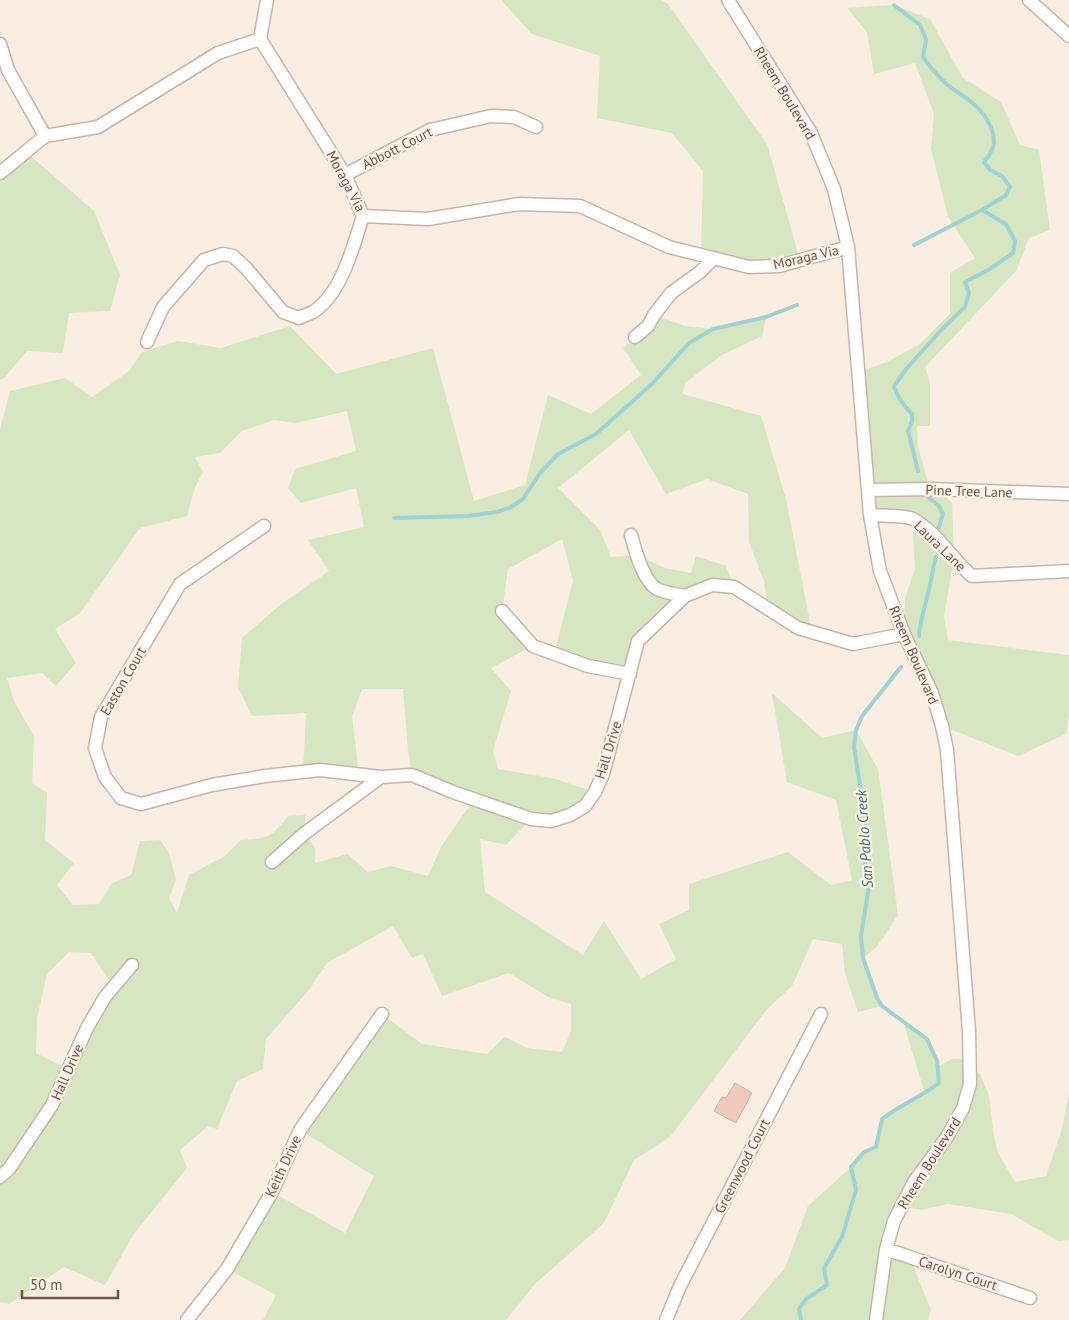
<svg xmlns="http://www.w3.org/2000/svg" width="1069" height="1320" viewBox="0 0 1069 1320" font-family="'PT Sans',sans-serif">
  <rect width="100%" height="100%" fill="#faede2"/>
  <!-- green -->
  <path fill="#d6e6c2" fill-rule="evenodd" d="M501,0H661L668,4L767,144L800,260L779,266L701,255L703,171L672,133L597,118L600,56L532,34Z
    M894,5L930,19L963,78L1001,102L1020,145L1039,150L1050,230L1029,238L1016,271L925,367L930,382V426H917L918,447L927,479L952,503L954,558L944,616L948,640L1069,655V714L1066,734L1018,756L942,726L904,634L905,598L915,569L912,518L870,515L859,372L887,362L920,344L950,314V273L975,258L948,217L931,149L934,114L915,63L874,74L867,32L847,8Z
    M26,152L94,211L120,275L110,311L69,313L63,353L27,351L4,378L0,380V173Z
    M654,315L685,326L713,329L766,317L762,336L722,355L685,383L683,394L761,416L786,499L812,633L768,609L764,581L749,542L748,494L707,479L666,494L629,430L558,488L600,530L611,557L636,555L665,568L691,573L696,556L726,566L734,587L685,596L638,641L630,674L554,654L573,581L562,539L508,569L502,611L533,646L491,668L511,691L493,751L498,769L552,778L595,792L570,815L531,819L506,845L480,839L485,892L583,955L604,921L641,979L676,959L659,924L689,910V884L788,852L831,885L852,880L836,800L787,782L772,693L822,738L856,730L878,769L898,915L876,948L863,958L882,1006L858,1012L845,973L842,944L813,939L792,986L767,1009L670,1137L634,1160L604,1223L535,1284L506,1320H263L276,1295L227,1269L272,1192L345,1233L374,1176L300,1130L382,1014L422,1044L487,1054L505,1037L527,1048L562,1052L571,1031V1004L548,997L509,973L442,996L423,954L412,958L393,926L327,963L309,990L266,1039L263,1069L237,1081L217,1129L208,1126L180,1150L187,1168L133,1235L105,1285L64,1267L9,1304L0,1302V429L10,391L65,378L92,397L129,371L142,352L178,341L221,348L290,326L336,374L433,348L474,501L525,485L548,395L591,414L641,375L623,348L635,337ZM347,411L356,451L295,469L288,488L301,503L356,488L364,527L308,540L329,571L280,605L242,638L238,687L252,716L306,713L303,772L359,775L352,717L362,689H403L408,749L412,775L474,799L441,847L428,876L391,866L368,872L347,854L315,863V848L305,833V815L288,816C272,837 268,839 241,840L225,856L189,875L177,913L169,898L176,880L169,853L160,840L140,841L131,875L112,883L99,904L73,905L57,885L74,863L45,840L47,793L32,783L34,736L14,701L7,678L42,673L56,686L76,663L55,629L80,613L140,528L187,516L195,487L203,472L195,457L220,453L242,431L274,420L296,423ZM69,952L91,953L113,987L68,1069L36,1053L37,1018L47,974Z
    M903,1021L927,1039L937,1067L952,1059H961L980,1074L989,1096L994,1137L998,1153L1015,1182L1046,1176L1062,1129L1069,1093V1240L1058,1241L1011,1214L948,1204L921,1210L902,1206L886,1249L910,1258L931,1310L928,1320H740L785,1268L808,1206L851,1167L864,1152L876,1147L882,1119L898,1107L925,1094Z"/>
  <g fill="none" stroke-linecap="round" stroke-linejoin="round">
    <!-- stream -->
    <path stroke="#a0d2d3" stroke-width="4" d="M894,5L920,25L926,40L923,57C931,68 939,78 949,86C956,92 964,96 971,102C983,111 994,127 994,142C994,149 988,157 984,162L990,170L1002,176L1010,187L1006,195L982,210L1006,224L1015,241L1013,253L990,269L965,282L969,293L965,307L943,328L907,368L894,386C897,397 904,406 912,414V421L908,431L918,471
      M914,245L982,210
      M927,496L939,506L943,514L938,530
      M394,518L468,516L497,512L511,507L523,499L540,473L558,454L596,434L652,384L689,343L713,329L766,317L797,305
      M919,636C920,622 924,610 927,597C931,584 932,570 936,557
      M801,1320L799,1309L806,1299L827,1285L824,1268L842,1237L856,1190L851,1167L864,1152L876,1147L882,1119C900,1105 921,1097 939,1083L937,1061L927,1039L882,1006L877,998L863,958L861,936L869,886L865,866L867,848L865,817L854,747L856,730L862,716L901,667"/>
  </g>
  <!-- building -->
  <path fill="#eec9bc" stroke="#dfad9e" d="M735,1083L752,1093L736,1123L714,1111L722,1097L726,1098Z"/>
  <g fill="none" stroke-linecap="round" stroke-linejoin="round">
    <defs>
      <path id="minor" d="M728,0L811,133L834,189L848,247L870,515L880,571L904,634L932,693L942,726L947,750L969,1031L970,1084L963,1108L947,1137L914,1182L894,1221L886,1249L876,1320
        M1029,0L1069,36
        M260,39L345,175L363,216L428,219L519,204L580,206L669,247L749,267L779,266L848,247
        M260,39L267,0
        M0,44L8,70L45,136
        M0,173L45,136L98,127L218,53L260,39
        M345,175L430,130L491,116L514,117L536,127
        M635,337L648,326L654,315L671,293L700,272L714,258
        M147,342L163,307L204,260L223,254L233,256L246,268L283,312L299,318C303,316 309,314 313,312C342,293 353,247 363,216
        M868,490L932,489L1069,494
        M870,515C880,516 905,515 913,519C937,532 952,559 972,576L1069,571
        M264,526L180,584L101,717L95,748L105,777L121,798L141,804L212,785L265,776L320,770L381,777L412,775L453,792L531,819L551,821L570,815L585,806L595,792L603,774L638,641L685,596L712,585L734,587L798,628L853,644L904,634
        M631,535C635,550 643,581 657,589C664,593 677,594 685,596
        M502,611L533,646L588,666L630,674
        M272,862L305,833L381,777
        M0,1177L9,1169L52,1105L87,1028L105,997L132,965
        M886,1249L1030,1298
        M187,1320L227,1269L272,1192L300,1130L382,1014
        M666,1320L680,1286L821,1014"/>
    </defs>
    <!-- minor casing -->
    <use href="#minor" stroke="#cab4aa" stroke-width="15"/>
    <!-- minor -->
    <use href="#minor" stroke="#fff" stroke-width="12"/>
  </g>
  <g text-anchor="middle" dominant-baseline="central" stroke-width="4.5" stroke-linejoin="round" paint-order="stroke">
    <!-- street labels -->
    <g font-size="14" fill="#70534b" stroke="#fef2e8">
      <text transform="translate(785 93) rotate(59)">Rheem Boulevard</text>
      <text transform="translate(397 148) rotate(-27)">Abbott Court</text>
      <text transform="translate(346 181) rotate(62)">Moraga Via</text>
      <text transform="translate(806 257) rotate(-13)">Moraga Via</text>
      <text transform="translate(969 491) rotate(2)">Pine Tree Lane</text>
      <text transform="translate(940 546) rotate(44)">Laura Lane</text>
      <text transform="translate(914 655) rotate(67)">Rheem Boulevard</text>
      <text transform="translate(123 681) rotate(-60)">Easton Court</text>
      <text transform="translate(608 750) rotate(-73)">Hall Drive</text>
      <text transform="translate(67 1072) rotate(-66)">Hall Drive</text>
      <text transform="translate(929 1163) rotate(-58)">Rheem Boulevard</text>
      <text transform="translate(283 1166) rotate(-65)">Keith Drive</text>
      <text transform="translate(742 1166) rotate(-63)">Greenwood Court</text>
      <text transform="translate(958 1273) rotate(18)">Carolyn Court</text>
    </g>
    <!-- water labels -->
    <g font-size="15" font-style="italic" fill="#407375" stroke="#fef2e8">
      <text transform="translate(864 839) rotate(-94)">San Pablo Creek</text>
    </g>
  </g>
  <!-- scale -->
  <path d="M22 1290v8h96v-8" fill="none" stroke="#70534b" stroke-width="2.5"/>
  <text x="30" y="1290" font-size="15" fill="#70534b" stroke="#fef2e8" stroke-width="4" paint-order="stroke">50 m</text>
</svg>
